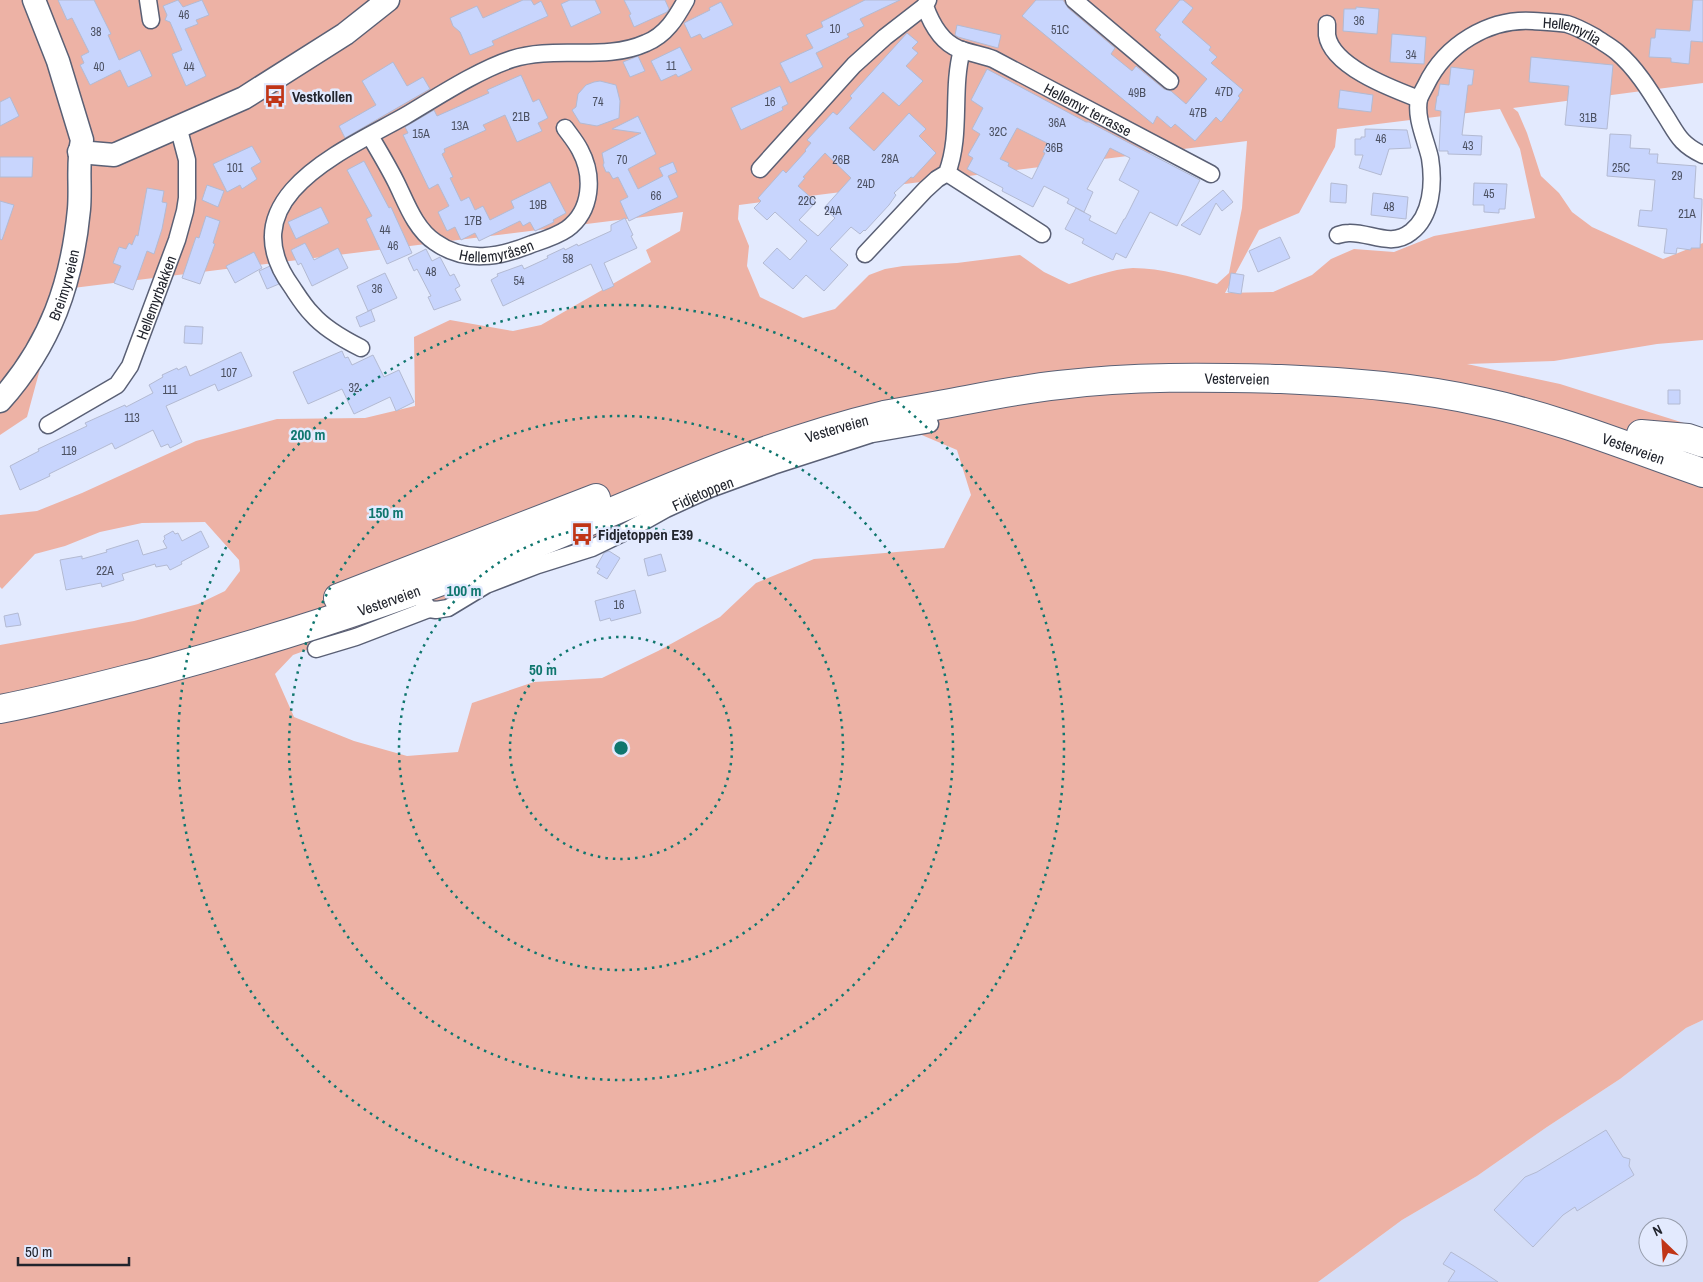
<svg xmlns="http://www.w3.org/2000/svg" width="1703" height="1282" viewBox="0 0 1703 1282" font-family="'Archivo Narrow',sans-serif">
  <rect width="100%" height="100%" fill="#e3eafe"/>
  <!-- built -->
  <path fill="#d5ddf6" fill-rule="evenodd" d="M1703,1020V1282H1318L1402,1220L1477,1176L1547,1127L1620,1079L1686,1028ZM1648,1227H1678V1257H1648Z"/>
  <!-- green -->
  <path fill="#edb2a5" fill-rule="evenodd" d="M0,0H1703V83L1513,108L1518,112L1527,133L1541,176L1559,193L1572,212L1592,227L1663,259L1703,243V340L1657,344L1554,361L1467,364L1560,384L1703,429V1020L1686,1028L1620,1079L1547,1127L1477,1176L1402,1220L1318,1282H0V645L134,621L198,604L225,591L240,571L239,560L205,522L142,523L100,532L65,546L35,554L2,589L0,587V515L37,511L82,493L196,441L277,419L365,418L415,406L414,337L450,320L513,331L541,325L651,262L646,250L680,231L683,212L57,290V306L27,417L0,435ZM1500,109L1520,149L1535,218L1434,236L1394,252L1354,249L1331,259L1312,275L1273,292L1225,293L1259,230L1299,213L1335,147L1337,129ZM1247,141L1242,208L1229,273L1217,284C1190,277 1162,268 1133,268C1112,269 1089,278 1069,284L1044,272L1020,255L957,263L903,266L885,269L869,275L835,309L803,318L760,297L747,266L749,246L738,219L739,205ZM917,433L957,450L971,495L944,548L814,559L756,583L720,617L658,651L602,678L534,682L472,703L458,752L407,756L354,741L294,717L275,674L293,655L454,596L831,450Z"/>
  <!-- building -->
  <path fill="#c8d5fd" stroke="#b3bad2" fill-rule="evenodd" d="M58,0H94L111,34L108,35L119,60L140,50L152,76L128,87L120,70L90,85L80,65L84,63L81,56L89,52L72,18L67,20Z
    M178,0L183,7L202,0L209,15L196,20L198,24L185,29L206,76L186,86L172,54L182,50L170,22L165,20L167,15L163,6Z
    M523,0H531L534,5L541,1L548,16L492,41L494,45L470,55L460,32L453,26L450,18L477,6L483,18Z
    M570,0H595L601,13L571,27L561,4Z
    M624,0H665L669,9L667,12L634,27L629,15L631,14Z
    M865,0H900L860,19L864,26L847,34L849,37L816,53L823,67L790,83L780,63L813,48L806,35L823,27L821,22Z
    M1036,0H1063L1068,8L1115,48L1111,54L1132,71L1136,66L1164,89L1171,91L1186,104L1207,79L1159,37L1161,35L1155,30L1180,0H1183L1193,8L1182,22L1211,47L1209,50L1217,57L1211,63L1243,90L1238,96L1240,98L1221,122L1216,117L1195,141L1175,124L1171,128L1157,116L1153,124L1022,16Z
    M1693,0H1703V42L1691,41L1689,64L1671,62V58L1649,57L1651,38H1655L1656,29L1690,31Z
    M721,2L733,25L703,39L700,34L691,38L684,23L710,10L709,8Z
    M1356,7L1379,9L1377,34L1343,31L1344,9H1356Z
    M957,25L1001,35L998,48L958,37L955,35Z
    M907,33L918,42L912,48L918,53L906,66L923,81L899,106L883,92L849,128L874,151L909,113L926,129L919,136L936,153L913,178L911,177L894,193L896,195L889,205L865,231L864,230L860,234L851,227L830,249L848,265L824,291L806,275L793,289L763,263L777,248L790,260L807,241L775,212L767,220L754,208L761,201L758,198L783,170L786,173L806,151L805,150L811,143L807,140L833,112L837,115L852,98L850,96ZM825,153L851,178L824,208L835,218L818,236L799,220L816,202L798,186L805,178L803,177Z
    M1392,34L1426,37L1424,64L1390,62Z
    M680,47L692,70L678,77L676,74L661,81L651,61Z
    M638,56L645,71L630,77L623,62Z
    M1531,57L1613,65L1607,129L1565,125L1569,86L1529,82Z
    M393,62L407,86L423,77L430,89L345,138L339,126L376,105L362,81Z
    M1451,67L1474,70L1472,85H1468L1462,135L1482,136L1481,155L1448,154V151H1439L1441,111L1435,110L1437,96H1438L1440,84L1449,85Z
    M987,69L1086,122H1089L1200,180L1177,226L1150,212L1126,258L1116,253L1113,260L1082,243L1084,239L1065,229L1076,208L1091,216L1089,220L1116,234L1124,219H1125L1139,191L1119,180L1130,158L1110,148L1087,189L1093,192L1084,212L1067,203L1069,199L1044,186L1033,207L1002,191L1003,188L967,169L973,158L968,155L980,134L972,129L983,108L971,100ZM1017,128L1047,143L1043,152L1045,153L1032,179L1008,166L1009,163L1000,159Z
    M521,75L533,102L539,99L548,118L538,123L542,131L517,142L505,115L483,125L486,130L444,149L445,152L442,154L453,177L450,178L461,201L469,197L475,210L483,206L490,220L514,208L511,201L550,182L566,213L553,220L554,222L535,231L530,222L523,226L520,221L479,241L475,233L461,240L455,227L447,231L438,212L449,206L438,184L429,189L403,135L408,133L405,127L434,110L437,116L489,93L487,90Z
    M600,81L616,85L620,101L619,118L597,126L580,123L572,110L576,107L578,94L586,85L594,82Z
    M780,86L788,104L782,107L783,110L741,130L731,108Z
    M1340,90L1373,95L1371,112L1338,108Z
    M10,97L19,116L0,126V102Z
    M638,116L656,154L628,169L638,189L663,176L659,168L673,162L677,172L668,176L678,197L629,221L620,201L628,197L618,177L613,179L609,172H606L603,165L604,163L602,153L641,133L612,129Z
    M1365,129L1407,130L1411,148L1389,149L1381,175L1359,168L1363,155H1355V139H1361V137H1365Z
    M1610,134L1631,135L1630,148L1650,149L1649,154H1658L1657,163L1696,166L1694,198L1702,199V204L1700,248H1691V250L1677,248L1676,254L1664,253L1667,229L1638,226L1640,210L1652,211L1655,180L1607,176Z
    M252,146L261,162L251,168L257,179L242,189L240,185L227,192L213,164Z
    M0,157H33L32,177H0Z
    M364,161L389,208L391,207L412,253L387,264L366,219L372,216L347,170Z
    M1331,183L1347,185L1346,203L1330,202Z
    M1474,183L1507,184L1505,209H1499V213L1484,212V205H1473Z
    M207,185L224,191L218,207L202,200Z
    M147,188L164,191L162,202L167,203L162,229L154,254L147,251L133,290L114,283L121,266L113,263L119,247L126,249L129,243L132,245L136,235L138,236Z
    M1223,190L1233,202L1222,211L1216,203L1200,235L1181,225Z
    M1373,193L1408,197L1406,219L1371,215Z
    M0,201L14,205L2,240L0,239Z
    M321,207L329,223L296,239L288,222Z
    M206,216L220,221L213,243L215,244L200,284L182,278L196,237L199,238Z
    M625,218L633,235L631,236L637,248L604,263L614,286L603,291L591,264L503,306L491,280L498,276L497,274L522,265L524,269L548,258L547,256L564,248L565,250L577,244L578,246L611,231V225Z
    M1280,237L1290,258L1258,272L1249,251Z
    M305,243L314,260L338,248L348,268L312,286L301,263L298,265L291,250Z
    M426,249L432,261L440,257L450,276L454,274L460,286L455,289L461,300L434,310L428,297L431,296L417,269L414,271L408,258Z
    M254,252L262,268L235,283L226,266Z
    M270,266L279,284L267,289L259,271Z
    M385,273L397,298L368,311L357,286Z
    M1231,273L1244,275L1241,294L1228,292Z
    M371,310L375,321L360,327L356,317Z
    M185,326L203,327L202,344L184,343Z
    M342,351L345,358L348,357L352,365L373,355L384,377L399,370L414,402L396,411L390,397L354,414L342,389L308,404L293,372Z
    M241,352L252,376L218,391L215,384L166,406L182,442L170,448L168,444L161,447L153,430L115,449L112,443L49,474L50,476L20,490L10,466L39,451L38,449L87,426L85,423L125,405L126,407L153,393L149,385L163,377L162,375L177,368L178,370L186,366L190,376Z
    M1668,390H1680V404H1668Z
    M173,531L175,534L178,533L182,541L201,531L209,547L181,562L182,564L170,570L167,565L156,567L155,564L122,574L124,580L102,587L101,583L66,590L60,560L82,556V559L107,552L106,550L138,540L143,555L167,548L163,541L165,539L164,536Z
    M609,551L620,558L607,579L597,573L600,569L596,567L604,553Z
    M661,554L666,571L648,576L644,559Z
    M635,590L641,613L611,621L610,618L600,621L595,601Z
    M18,613L21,625L6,627L4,616Z
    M1606,1130L1623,1157L1630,1159L1629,1166L1634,1175L1577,1211L1575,1207L1563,1215L1533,1247L1494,1210L1525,1177L1537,1172Z
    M1451,1252L1474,1266L1498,1282H1448L1455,1271L1443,1264Z"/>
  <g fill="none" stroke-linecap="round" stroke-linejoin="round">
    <defs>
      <g id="street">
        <path d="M148,0L151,20"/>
        <path id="s1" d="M928,0L925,6C931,23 941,42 959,49C970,53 982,55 993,59L1211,174"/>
        <path d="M1074,0L1170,81"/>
        <path d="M1327,24C1327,27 1327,32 1327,35C1332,67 1393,89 1419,99"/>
        <path id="s2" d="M370,136C379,151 388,166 396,182C406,202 415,229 435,242C466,264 500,257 532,244C544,240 557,236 567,229C592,211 594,176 580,150C576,142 570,135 565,128"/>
        <path d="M760,169L854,65L885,37L925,6"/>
        <path d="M947,173L1042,234"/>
        <path id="s3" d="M1338,235C1341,234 1345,233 1349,233C1370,232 1391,248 1411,232C1432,216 1434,183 1430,158C1426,140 1415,118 1419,99C1421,94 1424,89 1426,85C1445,45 1489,18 1533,21C1545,22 1556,22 1567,24C1577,27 1586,32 1595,37C1602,42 1610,46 1617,52C1636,68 1650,91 1663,112C1677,133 1678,143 1703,155"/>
        <path d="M865,254L925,190L937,179L947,173C962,134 951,90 962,50"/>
        <path d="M361,348C345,340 324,328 312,314C304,306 298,296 292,287C227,198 345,150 405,116C437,97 478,70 512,59C555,45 604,62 646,43C666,35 676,18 686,0"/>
        <path id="s4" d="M48,425L117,385L130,366L177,240L185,211L187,198V160L178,126"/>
        <path id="s5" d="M414,584L418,595L429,609L436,610L448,608L486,585L538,565L592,548L625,532L666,509L710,489L773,466L872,434L930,424"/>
        <path d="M316,649L356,637L429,609"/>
      </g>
      <g id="secondary">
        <path d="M79,152L114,155L244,98L345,34L388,0"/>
        <path id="s6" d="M0,401C51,344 72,283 79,209C81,186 77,163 82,140L58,61L34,0"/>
      </g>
      <g id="highway">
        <path d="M1641,434L1688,438L1703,443"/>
        <path d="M338,598L596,498"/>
        <path id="s7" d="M0,709C52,699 104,685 155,672C273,640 389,603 501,558C627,507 751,447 884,415C904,411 925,408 945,404C983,397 1021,389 1059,385C1132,376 1207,377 1281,379C1349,382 1417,387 1483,402C1558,418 1631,448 1703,473"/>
      </g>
    </defs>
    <!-- street casing -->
    <use href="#street" stroke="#5a6075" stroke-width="19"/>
    <!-- secondary casing -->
    <use href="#secondary" stroke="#5a6075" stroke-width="25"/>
    <!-- highway casing -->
    <use href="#highway" stroke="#5a6075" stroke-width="30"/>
    <!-- street -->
    <use href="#street" stroke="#fff" stroke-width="16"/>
    <!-- secondary -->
    <use href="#secondary" stroke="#fff" stroke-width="22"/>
    <!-- highway -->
    <use href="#highway" stroke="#fff" stroke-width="28"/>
  </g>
  <!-- distance rings -->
  <g fill="none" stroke="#0f766e" stroke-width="2.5" stroke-dasharray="2.5 5">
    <circle cx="621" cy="748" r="111"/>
    <circle cx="621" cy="748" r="222"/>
    <circle cx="621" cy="748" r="332"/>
    <circle cx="621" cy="748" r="443"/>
  </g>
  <!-- icons -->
  <defs>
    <symbol id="bus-bare" viewBox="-9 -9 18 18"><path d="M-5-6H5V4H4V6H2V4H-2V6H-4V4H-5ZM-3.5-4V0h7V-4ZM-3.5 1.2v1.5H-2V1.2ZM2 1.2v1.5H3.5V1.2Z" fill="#c03517" stroke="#e3eafe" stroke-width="2.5" paint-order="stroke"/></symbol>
  </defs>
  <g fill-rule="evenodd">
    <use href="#bus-bare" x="259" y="80" width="32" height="32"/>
    <use href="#bus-bare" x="566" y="518" width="32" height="32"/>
  </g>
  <g text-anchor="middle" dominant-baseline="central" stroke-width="5" stroke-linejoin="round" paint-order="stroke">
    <!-- number labels -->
    <g font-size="12" fill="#4b5061">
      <text x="184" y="15">46</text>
      <text x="1359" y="21">36</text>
      <text x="835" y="29">10</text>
      <text x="1060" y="30">51C</text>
      <text x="96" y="32">38</text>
      <text x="1411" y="55">34</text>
      <text x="671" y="66">11</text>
      <text x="99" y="67">40</text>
      <text x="189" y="67">44</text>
      <text x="1224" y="92">47D</text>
      <text x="1137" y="93">49B</text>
      <text x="598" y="102">74</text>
      <text x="770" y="102">16</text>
      <text x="1198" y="113">47B</text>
      <text x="521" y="117">21B</text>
      <text x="1588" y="118">31B</text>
      <text x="1057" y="123">36A</text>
      <text x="460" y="126">13A</text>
      <text x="998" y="132">32C</text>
      <text x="421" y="134">15A</text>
      <text x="1381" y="139">46</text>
      <text x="1468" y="146">43</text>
      <text x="1054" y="148">36B</text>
      <text x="890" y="159">28A</text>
      <text x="622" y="160">70</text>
      <text x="841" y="160">26B</text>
      <text x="235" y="168">101</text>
      <text x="1621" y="168">25C</text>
      <text x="1677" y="176">29</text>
      <text x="866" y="184">24D</text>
      <text x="1489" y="194">45</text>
      <text x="656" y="196">66</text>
      <text x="807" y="201">22C</text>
      <text x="538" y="205">19B</text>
      <text x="1389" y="207">48</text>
      <text x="833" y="211">24A</text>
      <text x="1687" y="214">21A</text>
      <text x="473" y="221">17B</text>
      <text x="385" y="230">44</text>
      <text x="393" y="246">46</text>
      <text x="568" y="259">58</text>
      <text x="431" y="272">48</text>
      <text x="519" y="281">54</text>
      <text x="377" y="289">36</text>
      <text x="229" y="373">107</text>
      <text x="354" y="388">32</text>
      <text x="170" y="390">111</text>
      <text x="132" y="418">113</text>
      <text x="69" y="451">119</text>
      <text x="105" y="571">22A</text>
      <text x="619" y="605">16</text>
    </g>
    <!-- street labels -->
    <g font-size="15" fill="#21242d" stroke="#e3eafe">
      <text stroke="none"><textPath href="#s3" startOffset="404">Hellemyrlia</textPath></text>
      <text stroke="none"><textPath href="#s1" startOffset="206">Hellemyr terrasse</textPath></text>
      <text stroke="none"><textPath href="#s2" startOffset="190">Hellemyråsen</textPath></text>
      <text stroke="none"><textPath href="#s6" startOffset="134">Breimyrveien</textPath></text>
      <text stroke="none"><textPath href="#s4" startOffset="176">Hellemyrbakken</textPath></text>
      <text stroke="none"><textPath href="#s7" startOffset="1289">Vesterveien</textPath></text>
      <text stroke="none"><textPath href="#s7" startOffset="884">Vesterveien</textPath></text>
      <text stroke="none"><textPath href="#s7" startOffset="1694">Vesterveien</textPath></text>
      <text stroke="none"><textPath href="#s5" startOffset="329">Fidjetoppen</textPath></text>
      <text stroke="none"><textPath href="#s7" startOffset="404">Vesterveien</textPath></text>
    </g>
    <!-- poi labels -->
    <g font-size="15" font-weight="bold" fill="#21242d" stroke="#e3eafe" text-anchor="start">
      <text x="292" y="96">Vestkollen</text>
      <text x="598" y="534">Fidjetoppen E39</text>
    </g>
  </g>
  <circle cx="621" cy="748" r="8" fill="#0f766e" stroke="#e3eafe" stroke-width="2.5"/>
  <g font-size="15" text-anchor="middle" font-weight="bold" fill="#0f766e" stroke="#e3eafe" stroke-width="5" stroke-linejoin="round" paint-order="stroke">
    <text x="308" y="440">200 m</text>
    <text x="386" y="518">150 m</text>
    <text x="464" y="596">100 m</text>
    <text x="543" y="675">50 m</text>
  </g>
  <!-- north arrow -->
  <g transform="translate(1663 1242) rotate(335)"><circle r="24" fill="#e3eafe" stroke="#959baa"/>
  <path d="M0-4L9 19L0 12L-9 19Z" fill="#c03517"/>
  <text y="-8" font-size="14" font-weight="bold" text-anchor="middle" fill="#21242d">N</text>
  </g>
  <!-- scale -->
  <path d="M18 1257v8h111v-8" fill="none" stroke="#21242d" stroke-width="2.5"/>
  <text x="25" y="1257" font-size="15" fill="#21242d" stroke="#e3eafe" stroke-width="4" paint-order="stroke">50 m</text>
</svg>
